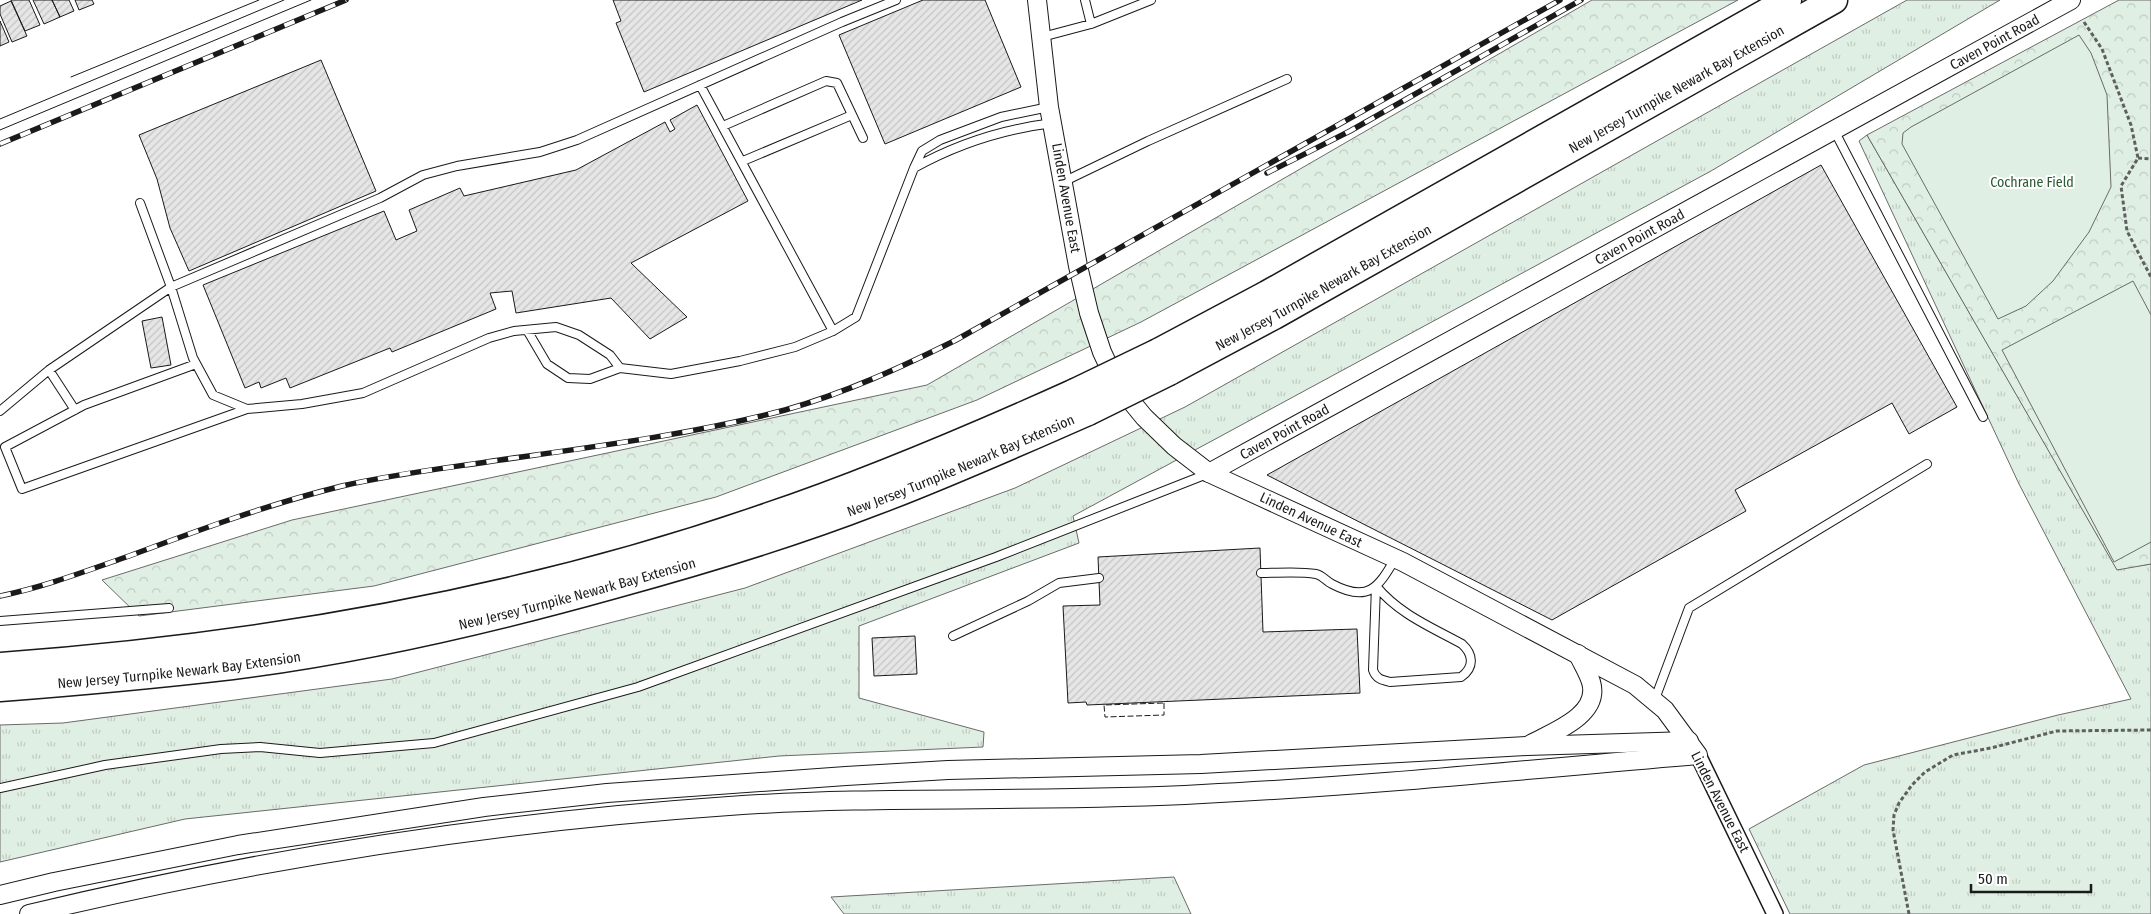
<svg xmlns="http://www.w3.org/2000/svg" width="2151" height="914" viewBox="0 0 2151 914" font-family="'Fira Sans Condensed',sans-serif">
  <defs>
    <pattern id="grass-tufts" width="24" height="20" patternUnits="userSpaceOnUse" patternTransform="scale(1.25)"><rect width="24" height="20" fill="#e0efe3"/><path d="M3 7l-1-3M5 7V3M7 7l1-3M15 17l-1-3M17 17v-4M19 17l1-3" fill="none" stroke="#c0ccc2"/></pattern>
    <pattern id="forest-crowns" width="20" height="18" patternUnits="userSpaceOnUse" patternTransform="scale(1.25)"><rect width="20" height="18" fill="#e0efe3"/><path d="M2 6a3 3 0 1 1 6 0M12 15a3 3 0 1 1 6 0" fill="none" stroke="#c0ccc2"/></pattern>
    <pattern id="building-hatch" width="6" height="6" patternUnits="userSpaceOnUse" patternTransform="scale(1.25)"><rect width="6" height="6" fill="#e6e6e6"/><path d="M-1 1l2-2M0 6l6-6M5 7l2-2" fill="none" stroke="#c5c5c5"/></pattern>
  </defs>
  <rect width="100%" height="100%" fill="#fff"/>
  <!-- grass -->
  <path fill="url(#grass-tufts)" stroke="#6a6a6a" d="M1907,0H2000L1711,171L1073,516L1079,543L859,626V698L984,732L983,747L779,756L185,819L0,862V725L63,723L392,679L745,588L1015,488L1185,407Z
    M1867,135L2117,569L2151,564V914H1790L1749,829L1864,765L2058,715L2131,699L2019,484L1859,141Z
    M1174,877L1191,914H844L831,897Z"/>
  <!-- forest -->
  <path fill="url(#forest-crowns)" stroke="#6a6a6a" d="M1592,0H1738L1141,322L977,400L716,497L374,586L139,616L102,580L292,520L927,385Z
    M2119,0H2151V564L2117,570L1867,135Z"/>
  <!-- pitch -->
  <path fill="#e0efe3" stroke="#6a6a6a" d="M2079,35L2091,53L2107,95L2111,187L2089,232L2053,281L2026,306L1998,319L1902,144L1903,133L1911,127Z
    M2133,281L2151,315V542L2114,562L2002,350Z"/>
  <!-- building -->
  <path fill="url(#building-hatch)" stroke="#1a1a1a" d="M11,0H29L40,25L25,31Z
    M33,0H52L60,17L44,24Z
    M52,0H69L74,11L60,17Z
    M75,0H92L94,4L79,10Z
    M613,0H862L644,92L616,23L621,21Z
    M923,0H985L1021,87L885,144L839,35Z
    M11,1L27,36L12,42L0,14V6Z
    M0,21L9,42L0,46Z
    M321,60L376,191L189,271L170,228L157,179L139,135Z
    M697,105L748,201L631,263L687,317L650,339L611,298L516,313L512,291L490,293L496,309L392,352L390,348L290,388L286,378L261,388L259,382L245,388L203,285L384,211L396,240L417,231L409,210L460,188L464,196L576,170L665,122L670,132L675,129L670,120Z
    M1821,165L1957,407L1909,434L1892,403L1735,490L1746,511L1552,620L1267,475Z
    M162,317L171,365L151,368L142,321Z
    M1260,548L1263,632L1357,629L1360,693L1087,705L1086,702L1068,703L1063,606L1100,605L1098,557Z
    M915,636L917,674L874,676L872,638Z"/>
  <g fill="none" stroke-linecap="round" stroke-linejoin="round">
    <defs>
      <path id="service" d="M1085,0L1091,24
        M1042,37L1091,24L1151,0
        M700,85L833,331
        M723,126L826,81L837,83L863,138
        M1834,130L1983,417
        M743,161L852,115
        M914,168C957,144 1004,129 1053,123
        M1063,182L1148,141L1287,79
        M140,203L171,287L380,198L423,175L457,166L540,152L577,140L842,22L896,0
        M527,330L547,364L568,378L590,379L620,368L671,374L740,361L795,347L833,331L856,317L914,168L922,151L940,140L1001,117L1049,107
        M196,364L84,405L5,447L22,489L247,409
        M49,370L75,410
        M0,411L49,370L171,287L193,358L213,395L247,409L302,404L363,393L489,338L514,331L556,327L579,335L610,355L620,368
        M1261,573C1279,573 1299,571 1316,574C1322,575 1326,581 1332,584C1368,603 1378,588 1395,559
        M1376,586C1399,614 1431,627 1462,644C1473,654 1475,667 1461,677L1390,682C1382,680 1376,679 1373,670Z
        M0,621L169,608
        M953,636L1028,601L1059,583L1099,578
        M1655,699L1689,608L1927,464
        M0,788L105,765L221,749L260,747L320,753L434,743L638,687L996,557L1207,474"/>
      <path id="minor" d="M1698,755L1775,914"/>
      <g id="tertiary">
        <path id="s1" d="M1209,473L2071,0"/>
        <path d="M1531,744C1553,732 1601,715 1591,682C1588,672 1582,663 1578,654"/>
        <path d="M0,895L54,882L238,845L484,807L607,793L846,776L948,770L1201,764L1527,746L1689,741"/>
        <path d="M29,914C258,859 494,822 729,806C886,795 1044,803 1202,794C1367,786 1533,769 1698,755L1665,710L1635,685L1403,562L1209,473L1174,446L1144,417L1117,384L1102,352L1089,313L1078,266L1049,107L1037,0"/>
      </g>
      <g id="motorway">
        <path d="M1158,352L1267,294L1788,0"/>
        <path id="s2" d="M1169,372L1274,316L1834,0"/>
        <path d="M0,666C258,647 518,603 763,518C870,482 973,438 1075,392"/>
        <path id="s3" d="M0,688C77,682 155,675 232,666C361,650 489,620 614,585C702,561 789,535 874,502C946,475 1017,443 1088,412"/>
      </g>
    </defs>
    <!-- service casing -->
    <use href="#service" stroke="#1a1a1a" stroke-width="10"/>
    <!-- minor casing -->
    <use href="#minor" stroke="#1a1a1a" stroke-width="18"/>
    <!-- tertiary casing -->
    <use href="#tertiary" stroke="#1a1a1a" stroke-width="20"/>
    <!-- motorway casing -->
    <use href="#motorway" stroke="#1a1a1a" stroke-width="29"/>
    <!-- path -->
    <path stroke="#5f5f5f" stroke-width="3" stroke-dasharray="4 2.5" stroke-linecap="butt" d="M2084,22L2102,49L2131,125L2138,158L2121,186L2127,231L2151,277
      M2138,158L2151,159
      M1909,914L1893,830L1894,815L1899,803L1912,785L1925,772L1953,755L1991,748L2057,731L2151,730"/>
    <!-- service -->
    <use href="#service" stroke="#fff" stroke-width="8"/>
    <!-- minor -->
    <use href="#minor" stroke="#fff" stroke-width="15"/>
    <!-- tertiary -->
    <use href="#tertiary" stroke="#fff" stroke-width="18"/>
    <!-- motorway -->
    <use href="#motorway" stroke="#fff" stroke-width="26"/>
    <!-- tram -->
    <path stroke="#1a1a1a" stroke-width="1" d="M71,77L259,0
      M0,119L284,0
      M0,130L311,0"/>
    <defs>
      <path id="rail" d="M0,144L346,0
        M1267,173L1350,131L1581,0
        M0,596C44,587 86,571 129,556C199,530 269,504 342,486C394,474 447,468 500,460C593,447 694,434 785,410C845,393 900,368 956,340L1560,0"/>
    </defs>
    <!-- rail casing -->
    <use href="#rail" stroke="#1a1a1a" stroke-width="5.5"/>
    <!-- rail -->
    <use href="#rail" stroke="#fff" stroke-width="4" stroke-dasharray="11" stroke-linecap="butt"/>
    <defs>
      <path id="motorway-bridge" d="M1075,392L1158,352
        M1088,412L1169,372"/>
    </defs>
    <!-- motorway-bridge casing -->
    <use href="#motorway-bridge" stroke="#1a1a1a" stroke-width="29" stroke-linecap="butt"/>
    <!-- motorway-bridge -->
    <use href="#motorway-bridge" stroke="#fff" stroke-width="26"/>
    <!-- fence -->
    <path stroke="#1a1a1a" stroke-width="1" stroke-dasharray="6 2.5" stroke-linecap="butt" d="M1164,703V715L1105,717L1104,705Z"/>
  </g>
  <g text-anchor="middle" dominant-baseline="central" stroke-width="4" stroke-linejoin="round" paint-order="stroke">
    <!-- street labels -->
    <g font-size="14" fill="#1a1a1a" stroke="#fff">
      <text stroke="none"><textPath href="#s1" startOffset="896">Caven Point Road</textPath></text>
      <text stroke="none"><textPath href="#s2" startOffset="581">New Jersey Turnpike Newark Bay Extension</textPath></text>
      <text transform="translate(1066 198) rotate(80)">Linden Avenue East</text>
      <text stroke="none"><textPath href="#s1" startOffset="491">Caven Point Road</textPath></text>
      <text stroke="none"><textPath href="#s2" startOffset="176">New Jersey Turnpike Newark Bay Extension</textPath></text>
      <text stroke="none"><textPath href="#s1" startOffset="86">Caven Point Road</textPath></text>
      <text stroke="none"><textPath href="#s3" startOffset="991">New Jersey Turnpike Newark Bay Extension</textPath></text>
      <text transform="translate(1311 520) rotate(25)">Linden Avenue East</text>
      <text stroke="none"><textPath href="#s3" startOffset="586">New Jersey Turnpike Newark Bay Extension</textPath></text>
      <text stroke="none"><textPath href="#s3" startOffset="180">New Jersey Turnpike Newark Bay Extension</textPath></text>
      <text transform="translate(1720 802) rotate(63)">Linden Avenue East</text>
    </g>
    <!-- park labels -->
    <g font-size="14" fill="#2b5a34" stroke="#fff">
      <text x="2032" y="182">Cochrane Field</text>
    </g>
  </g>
  <!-- scale -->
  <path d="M1971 884v8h120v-8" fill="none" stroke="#1a1a1a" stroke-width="2.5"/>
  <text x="1978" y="884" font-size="15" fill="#1a1a1a" stroke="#ffffff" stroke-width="4" paint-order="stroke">50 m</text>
</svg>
